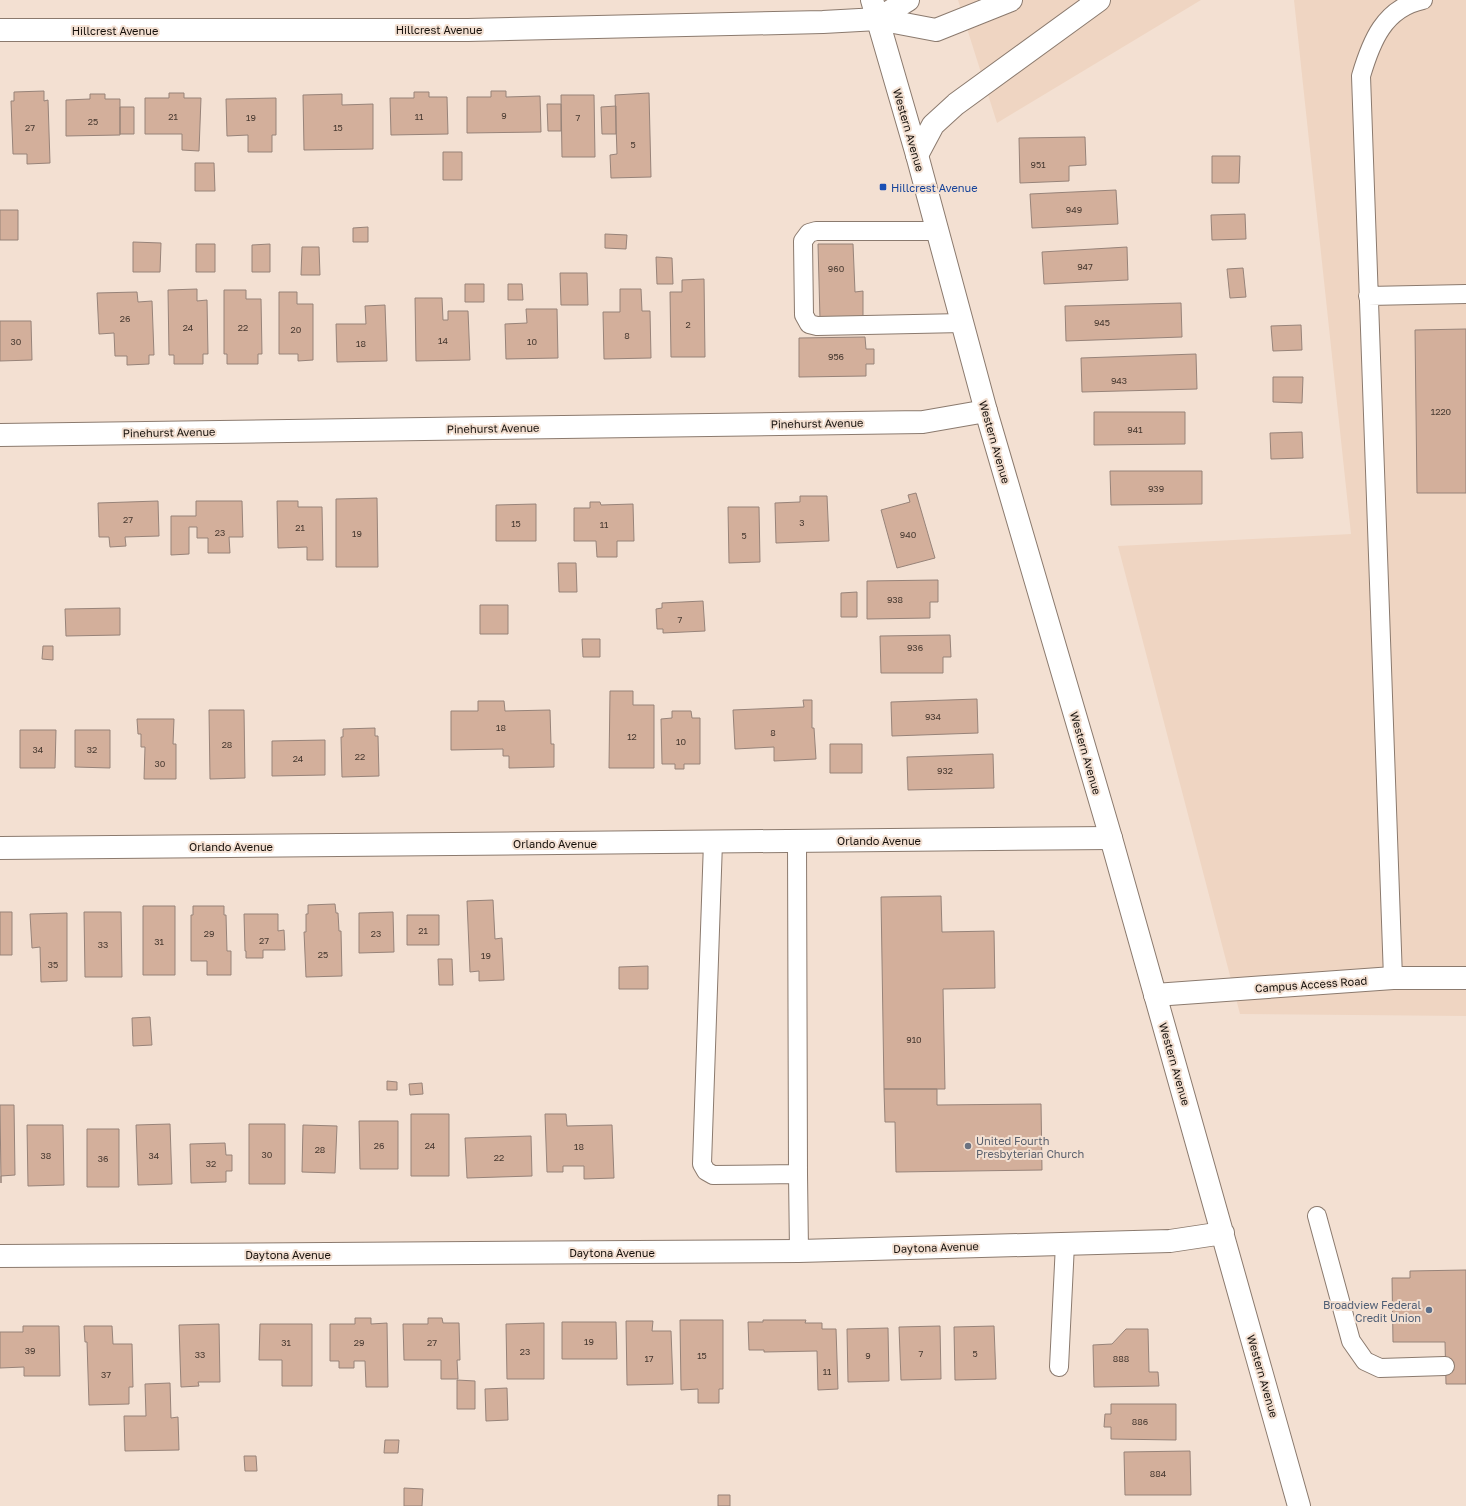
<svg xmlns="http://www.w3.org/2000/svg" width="1466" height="1506" viewBox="0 0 1466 1506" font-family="'Golos Text',sans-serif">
  <rect width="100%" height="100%" fill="#f3e0d2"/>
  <!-- built -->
  <path fill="#efd5c2" d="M958,0H1201L997,123Z
    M1294,0H1466V1016L1240,1014L1118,546L1351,534Z"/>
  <!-- building -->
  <path fill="#d3af9b" stroke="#978379" d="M44,91V101L48,100L50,163L27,164V154H13L11,101H14V92Z
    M491,91H506V97L540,96L541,132L467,133V97H491Z
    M414,92H429V97H447L448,134L391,135L390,98H414Z
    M169,93H184V98H201L199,151L182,150V134H145V98H169Z
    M649,93L651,177L611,178L610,155L617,154L615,95Z
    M90,94H105V99H120V135L66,136V100L90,99Z
    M342,94V105L373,104V149L304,150L303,95Z
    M561,95H594L595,157H562Z
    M276,98V135H272V152H248V135L227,136L226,99Z
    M547,104H561V131H548Z
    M616,106V134H602L601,107Z
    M120,107H134V134H120Z
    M1085,137L1086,165L1069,166V181L1020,183L1019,138Z
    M443,152H462V180H443Z
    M1212,156H1240L1239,183H1212Z
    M195,163H214L215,191H195Z
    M1116,190L1118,224L1032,228L1030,194Z
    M0,210H18V240H0Z
    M1245,214L1246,239L1212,240L1211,215Z
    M368,227V242H353V228Z
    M605,234L627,235L626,249L605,248Z
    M133,242L161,243L160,272H133Z
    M196,244H215V272H196Z
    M270,244V272H252V245Z
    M818,244H853L855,292L863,291V318L820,319Z
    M302,247H319L320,275H301Z
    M1127,247L1128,280L1044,284L1042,252Z
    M656,257L672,258L673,284H657Z
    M1243,268L1246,297L1230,298L1227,269Z
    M560,273H587L588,305H561Z
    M704,279L705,357H671L670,292H682V280Z
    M465,284H484V302H465Z
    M508,284H522L523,300H508Z
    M197,289V301L207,300L208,354H203V364H174V355H169L168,290Z
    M620,289H641L642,311H650L651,358L604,359L603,312H620Z
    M224,290H246V299H261L262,354H258V364H227V354H224Z
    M137,292L138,302L152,301L154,355H149V364L127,365V356H115L114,333L99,334L97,293Z
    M279,292H297V304H313V360L298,361V354H279Z
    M415,298H442L443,320H448V311H468L470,360L416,361Z
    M1181,303L1182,337L1066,341L1065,306Z
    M385,305L387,361L337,362L336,324H366L365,306Z
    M526,309H557L558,358L506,359L505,324L527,323Z
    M0,321H31L32,360L0,361Z
    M1301,325L1302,350L1273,351L1271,326Z
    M1466,329V493H1417L1415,330Z
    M865,337L866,349H874V364H866V376L799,377V338Z
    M1196,354L1197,389L1082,392L1081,358Z
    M1273,377H1303L1302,403L1273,402Z
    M1094,412H1185V444L1094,445Z
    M1302,432L1303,458L1271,459L1270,433Z
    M1110,471H1202V504L1111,505Z
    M916,493L935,558L897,568L881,510L910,502L908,495Z
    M800,496H827L829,541L776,543L775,503L800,502Z
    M377,498L378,567H336V499Z
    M158,501L159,536L125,537L126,546L110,547L109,537H99L98,503Z
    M196,501H242L243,537H229L230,553H208V538H197V527H189V554L171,555V516H196Z
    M277,501H298V507H322L323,560H307V547L278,548Z
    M590,502H600L601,505L633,504L634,541H617V557H597L596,541H574V508H590Z
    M536,504V541H496V505Z
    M728,507H759L760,562L729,563Z
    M558,563H576L577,592H559Z
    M938,580V602H930V618L867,619V581Z
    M857,592V617H841V593Z
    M703,601L705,631L663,633V629H657L656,609L662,608V603Z
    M480,605H508V634H480Z
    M120,608V635L66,636L65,609Z
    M950,635L951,657H943V673H881L880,636Z
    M582,639H600V657H583Z
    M43,646H53V660L42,659Z
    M610,691H633V705H654V768H609Z
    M977,699L978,733L892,736L891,702Z
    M803,700H812V728H814L816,759L774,761V747L735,749L733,710L804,707Z
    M478,701H504L505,711L550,710L551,744H554V767L509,768V756H503V749L451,750V711H478Z
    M209,710H244L245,778L210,779Z
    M672,711H691L692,718H700V764H684V769H675V764H662L661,719L672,718Z
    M137,719H174L173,744H176V779H144L145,747H141V734H138Z
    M375,728V736H378L379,776L342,777L341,737H343V729Z
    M20,730H56L55,768H20Z
    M75,730H110V768L75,767Z
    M325,740V775L272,776V741Z
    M830,744H862V773H830Z
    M993,754L994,788L908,790L907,757Z
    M941,896L942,932L994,931L995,988L943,989L945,1089H884L881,897Z
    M493,900L495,939L502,938L504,980L479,981V971L470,972L467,901Z
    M335,904L336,913H338L339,931H341L342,976L306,977L304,932H306V914H308V905Z
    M143,906H175V975H143Z
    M193,906H224V915H226L227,951H231V975H207V961H191V915H193Z
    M0,912H12V955H0Z
    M84,912H121L122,977H85Z
    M393,912L394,952L359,953V913Z
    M67,913V981L41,982L40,947L32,948L30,914Z
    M244,914H278V931L284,930L285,950H263V958H246V951H245Z
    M407,915H439V945H407Z
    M438,959H452L453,985H439Z
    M648,966V989H619V967Z
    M150,1017L152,1045L133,1046L132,1018Z
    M387,1081L397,1082V1090H387Z
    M422,1083L423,1094L410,1095L409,1084Z
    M884,1089H937V1105L1041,1104L1042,1170L896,1172L895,1122H885Z
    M0,1105H14L15,1175L1,1176V1183Z
    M411,1114H449V1176H411Z
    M545,1114H566L567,1126L612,1125L614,1178L584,1179V1166H563V1172H547Z
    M359,1121H398V1169H360Z
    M170,1124L172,1184L138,1185L136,1125Z
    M249,1124H285V1184H249Z
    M27,1125H63L64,1185L28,1186Z
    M303,1125L337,1126L335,1173L302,1172Z
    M87,1129H119V1187H87Z
    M531,1136L532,1176L467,1178L465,1138Z
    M225,1143L226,1155H232V1171H226V1182L191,1183L190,1144Z
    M1466,1270V1384H1446L1445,1342H1393L1392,1278H1410V1271Z
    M355,1318H371V1324L387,1323L388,1387H366L365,1361H354V1368H339V1361H330V1324H355Z
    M428,1318H442L443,1323H459L460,1360H457L458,1379H441V1360H404L403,1324H428Z
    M680,1320H723V1389H719V1403H698V1389L681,1390Z
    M763,1320H806L805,1323H822V1329H836L838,1389L818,1390L817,1351L764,1352V1350H749L748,1322H763Z
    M626,1321H653L652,1331H671L673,1384L627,1385Z
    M562,1322H616L617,1359H562Z
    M544,1323V1379H507L506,1324Z
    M219,1324L220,1382H198L199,1386L181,1387L179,1325Z
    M260,1324H312V1386H282V1360H259Z
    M23,1326H59L60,1376H24V1367L0,1368V1332H23Z
    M84,1326H112L113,1344H132L133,1387H129V1404L89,1405L87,1342H85Z
    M940,1326L941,1379L901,1380L899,1327Z
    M994,1326L996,1379L955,1380L954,1327Z
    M888,1328L889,1381L848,1382L847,1329Z
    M1126,1329H1148L1149,1372H1158L1159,1386L1094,1387L1093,1345L1112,1344Z
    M457,1380L475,1381V1409H457Z
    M170,1383L171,1418L178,1417L179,1450L125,1451L124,1416H146L145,1384Z
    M507,1388L508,1420L486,1421L485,1389Z
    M1111,1404H1176V1440L1111,1439V1427H1104L1105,1414H1111Z
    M385,1440H399L398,1453H384Z
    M1190,1451L1191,1495H1125L1124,1452Z
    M244,1456H256L257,1471H245Z
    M404,1488L423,1489L422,1506H404Z
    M718,1495H730V1506H718Z"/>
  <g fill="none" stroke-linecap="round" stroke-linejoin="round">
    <defs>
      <path id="service" d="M937,231H816L809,233L803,241L804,315L809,324L817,326L963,323
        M1368,296L1466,294
        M713,842L702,1164L706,1171L713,1175L798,1174L797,841
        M1393,978L1361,76C1371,42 1384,8 1423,0
        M798,1174L799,1251
        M1317,1216L1351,1341L1365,1361L1380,1368L1445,1366
        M1059,1367L1065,1244"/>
      <path id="minor" d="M878,19L908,0
        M0,30H468L823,22L878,19L936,30L1011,0
        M917,155L933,125L956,104L1099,0
        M0,435L923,422L986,411
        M0,848L1111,838
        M1155,995L1393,978H1466"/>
      <path id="primary" d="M872,0L917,155L986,411L1111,838L1299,1506
        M0,1256L799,1251L1170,1241L1223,1233"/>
    </defs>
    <!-- service casing -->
    <use href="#service" stroke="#8b7a6e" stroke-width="20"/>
    <!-- minor casing -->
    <use href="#minor" stroke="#8b7a6e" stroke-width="24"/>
    <!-- primary casing -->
    <use href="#primary" stroke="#8b7a6e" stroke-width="24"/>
    <!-- service -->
    <use href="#service" stroke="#fff" stroke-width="18"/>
    <!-- minor -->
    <use href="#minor" stroke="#fff" stroke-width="22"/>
    <!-- primary -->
    <use href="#primary" stroke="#fff" stroke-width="22"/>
  </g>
  <!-- markers -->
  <rect fill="#1a4fb4" stroke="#f3e0d2" stroke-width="1.5" x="879" y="183" width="8" height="8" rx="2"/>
  <circle fill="#6b7280" stroke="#f3e0d2" stroke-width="1.5" cx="968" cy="1146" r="4"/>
  <circle fill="#5c6f8a" stroke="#f3e0d2" stroke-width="1.5" cx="1429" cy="1310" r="4"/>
  <g text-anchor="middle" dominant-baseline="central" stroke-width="4" stroke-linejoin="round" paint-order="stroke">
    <!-- number labels -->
    <g font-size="9" fill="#473930">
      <text x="504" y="115">9</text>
      <text x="173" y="116">21</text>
      <text x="419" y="116">11</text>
      <text x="251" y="117">19</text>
      <text x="578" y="117">7</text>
      <text x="93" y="121">25</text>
      <text x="30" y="127">27</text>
      <text x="338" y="127">15</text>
      <text x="633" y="144">5</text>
      <text x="1038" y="164">951</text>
      <text x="1074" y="209">949</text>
      <text x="1085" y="266">947</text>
      <text x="836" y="268">960</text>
      <text x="125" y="318">26</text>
      <text x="1102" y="322">945</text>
      <text x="688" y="324">2</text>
      <text x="188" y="327">24</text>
      <text x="243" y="327">22</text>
      <text x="296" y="329">20</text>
      <text x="627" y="335">8</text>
      <text x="443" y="340">14</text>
      <text x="16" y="341">30</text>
      <text x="532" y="341">10</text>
      <text x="361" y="343">18</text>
      <text x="836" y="356">956</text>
      <text x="1119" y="380">943</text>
      <text x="1441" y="411">1220</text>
      <text x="1135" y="429">941</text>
      <text x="1156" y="488">939</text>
      <text x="128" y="519">27</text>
      <text x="802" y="522">3</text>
      <text x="516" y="523">15</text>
      <text x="604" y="524">11</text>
      <text x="300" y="527">21</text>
      <text x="220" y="532">23</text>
      <text x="357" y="533">19</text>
      <text x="908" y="534">940</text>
      <text x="744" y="535">5</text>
      <text x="895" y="599">938</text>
      <text x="680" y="619">7</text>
      <text x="915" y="647">936</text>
      <text x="933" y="716">934</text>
      <text x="501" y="727">18</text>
      <text x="773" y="732">8</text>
      <text x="632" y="736">12</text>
      <text x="681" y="741">10</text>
      <text x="227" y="744">28</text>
      <text x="38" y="749">34</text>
      <text x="92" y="749">32</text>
      <text x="360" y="756">22</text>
      <text x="298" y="758">24</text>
      <text x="160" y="763">30</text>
      <text x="945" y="770">932</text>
      <text x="423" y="930">21</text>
      <text x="209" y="933">29</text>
      <text x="376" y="933">23</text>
      <text x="264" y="940">27</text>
      <text x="159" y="941">31</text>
      <text x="103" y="944">33</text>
      <text x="323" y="954">25</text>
      <text x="486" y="955">19</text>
      <text x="53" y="964">35</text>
      <text x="914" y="1039">910</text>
      <text x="379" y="1145">26</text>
      <text x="430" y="1145">24</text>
      <text x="579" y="1146">18</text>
      <text x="320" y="1149">28</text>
      <text x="267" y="1154">30</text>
      <text x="46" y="1155">38</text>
      <text x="154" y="1155">34</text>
      <text x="499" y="1157">22</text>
      <text x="103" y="1158">36</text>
      <text x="211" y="1163">32</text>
      <text x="589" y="1341">19</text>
      <text x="286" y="1342">31</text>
      <text x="359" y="1342">29</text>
      <text x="432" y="1342">27</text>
      <text x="30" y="1350">39</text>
      <text x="525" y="1351">23</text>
      <text x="921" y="1353">7</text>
      <text x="975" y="1353">5</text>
      <text x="200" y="1354">33</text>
      <text x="702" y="1355">15</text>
      <text x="868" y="1355">9</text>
      <text x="649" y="1358">17</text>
      <text x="1121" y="1358">888</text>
      <text x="827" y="1371">11</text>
      <text x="106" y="1374">37</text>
      <text x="1140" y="1421">886</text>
      <text x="1158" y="1473">884</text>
    </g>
    <!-- street labels -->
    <g font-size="11" fill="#18120d" stroke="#f3e0d2">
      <text x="439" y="29">Hillcrest Avenue</text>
      <text x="115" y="30">Hillcrest Avenue</text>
      <text transform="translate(909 130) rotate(74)">Western Avenue</text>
      <text transform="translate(817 423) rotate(-1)">Pinehurst Avenue</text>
      <text transform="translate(493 428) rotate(-1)">Pinehurst Avenue</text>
      <text transform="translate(169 432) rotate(-1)">Pinehurst Avenue</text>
      <text transform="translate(995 442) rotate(74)">Western Avenue</text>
      <text transform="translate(1086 753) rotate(74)">Western Avenue</text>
      <text x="879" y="840">Orlando Avenue</text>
      <text x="555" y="843">Orlando Avenue</text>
      <text x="231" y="846">Orlando Avenue</text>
      <text transform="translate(1311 984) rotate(-4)">Campus Access Road</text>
      <text transform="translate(1175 1064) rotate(74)">Western Avenue</text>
      <text transform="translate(936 1247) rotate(-2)">Daytona Avenue</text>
      <text x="612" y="1252">Daytona Avenue</text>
      <text x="288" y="1254">Daytona Avenue</text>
      <text transform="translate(1263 1376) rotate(74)">Western Avenue</text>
    </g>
    <!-- transit labels -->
    <g font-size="11" fill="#164399" stroke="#f3e0d2" text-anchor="start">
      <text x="891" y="187">Hillcrest Avenue</text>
    </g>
    <!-- worship labels -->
    <g font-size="11" fill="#5b616d" stroke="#f3e0d2" text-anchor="start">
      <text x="976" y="1140">United Fourth<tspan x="976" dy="13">Presbyterian Church</tspan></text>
    </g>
    <!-- service labels -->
    <g font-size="11" fill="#4e5e75" stroke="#f3e0d2" text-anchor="end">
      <text x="1421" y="1304">Broadview Federal<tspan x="1421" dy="13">Credit Union</tspan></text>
    </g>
  </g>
</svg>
